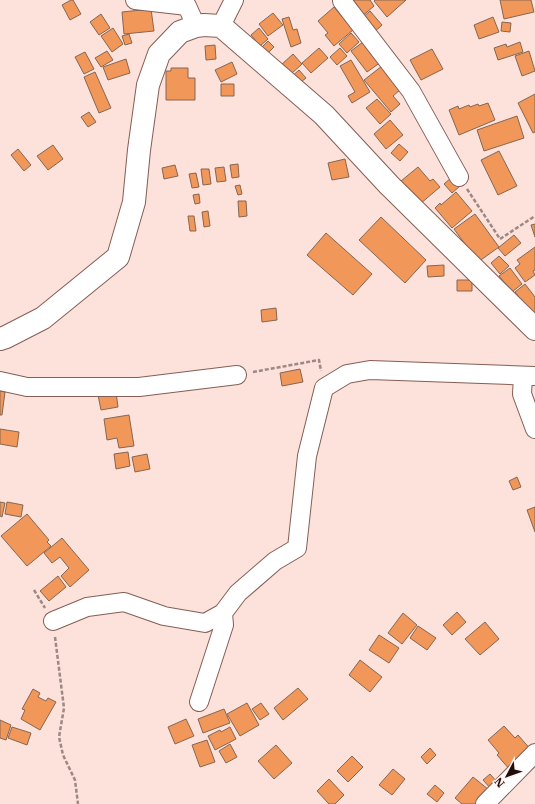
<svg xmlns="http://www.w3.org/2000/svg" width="535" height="804" viewBox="0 0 535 804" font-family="'IBM Plex Serif',serif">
  <rect width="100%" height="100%" fill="#fde2dc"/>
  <!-- building -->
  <path fill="#f19759" stroke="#866652" d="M71,0H73L81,14L70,20L62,5Z
    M354,0H370L374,6L360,18L349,4Z
    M375,0H406L387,17L374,1Z
    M500,0H531L534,12L504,19Z
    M334,7L353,30L334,46L325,35L328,33L318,21Z
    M151,9L154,31L124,34L122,12Z
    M370,11L382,25L372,34L360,20Z
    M273,13L283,25L268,36L259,24Z
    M101,14L110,28L99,35L90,22Z
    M289,17L293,30L297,29L301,43L291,47L282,19Z
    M493,17L499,32L479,39L474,25Z
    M502,22L511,23L510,32L501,31Z
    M113,28L123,44L112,52L101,36Z
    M259,28L268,39L260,46L251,35Z
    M351,33L359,42L347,53L339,44Z
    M129,34L132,43L125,45L122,36Z
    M367,39L381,62L367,72L351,51Z
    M268,41L274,47L268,53L262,47Z
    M520,42L523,52L498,60L494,48L506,44L507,47Z
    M215,45L216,59L206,60L205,46Z
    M319,48L328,58L311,73L302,63Z
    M340,48L347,56L337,65L330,57Z
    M432,49L443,69L421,80L410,60Z
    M107,51L113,60L101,67L95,58Z
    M529,51L535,71L522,76L515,56Z
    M85,52L94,69L84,74L75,57Z
    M293,54L302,64L290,75L281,65Z
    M126,59L130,73L108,80L103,67Z
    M351,60L370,92L352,103L348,96L355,92L340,66Z
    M232,62L237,74L221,82L215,70Z
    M382,66L401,89L393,96L400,104L391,112L364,80Z
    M171,68H188V78H195V100H166V71H171Z
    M299,70L306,78L297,85L290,78Z
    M95,72L111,108L99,113L84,77Z
    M221,84H234V96H221Z
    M535,94V132L533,133L518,103Z
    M377,99L391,114L380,124L366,108Z
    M488,103L495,120L459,135L449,110L458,106L459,109L469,105L470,107L478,104L479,106Z
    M89,112L96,122L88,127L81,117Z
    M517,116L524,138L484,151L477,130Z
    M390,120L403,135L386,149L374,134Z
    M399,144L408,152L400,161L391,153Z
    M53,145L63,159L48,170L37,156Z
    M18,149L31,165L24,171L11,155Z
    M499,151L517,186L498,195L481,160Z
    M345,159L349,177L332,180L328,163Z
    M238,164L239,177L232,178L230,165Z
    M175,165L178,176L164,179L162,168Z
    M224,167L226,181L217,182L215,168Z
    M418,167L430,181L433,179L440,187L420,204L401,181Z
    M201,169H209L211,184L203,185Z
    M196,173L199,187L192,188L189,174Z
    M452,177L460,186L452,193L444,184Z
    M240,185L242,194L238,195L235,186Z
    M456,192L472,211L452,228L435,208L440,203L441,205Z
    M199,194L200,203L195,204L193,195Z
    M238,201H246L247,216L239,217Z
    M208,211L210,226L204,227L202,212Z
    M475,214L499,247L478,262L454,229Z
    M188,216H194L196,231H190Z
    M381,217L426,260L405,283L359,240Z
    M535,224V237L531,225Z
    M326,233L372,274L353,295L307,255Z
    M514,235L521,243L505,256L498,248Z
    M535,247V270L533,271L535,275L525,282L515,268L520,264L517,260Z
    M499,256L509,266L500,274L491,263Z
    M444,265V276L428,277L427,266Z
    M510,268L522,284L512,292L499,276Z
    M457,280H472V291H457Z
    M525,284L535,297V318L515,292Z
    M276,308L277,320L262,322L261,310Z
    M300,369L303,382L282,386L280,373Z
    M0,391L5,392L2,415H0Z
    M116,392L118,407L101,410L98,395Z
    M129,415L134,446L119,448L117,438L107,440L104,419Z
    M0,429L19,432L17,447L0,444Z
    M128,452L130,466L116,469L114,454Z
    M147,454L150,469L135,472L132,457Z
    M517,477L521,487L513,490L509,481Z
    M0,502L5,503L2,517L0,516Z
    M7,502L23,505L21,517L5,514Z
    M535,507V532L527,510Z
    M27,514L49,540L47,542L51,546L27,566L1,536Z
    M62,538L89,570L70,587L61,576L69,568L60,557L52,563L44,553Z
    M58,576L66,587L49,601L40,591Z
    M457,612L466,622L452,635L443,625Z
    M403,613L417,625L402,644L388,633Z
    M485,622L499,639L480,655L465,639Z
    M418,626L436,638L427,650L410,638Z
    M379,635L399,648L389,663L369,650Z
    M360,660L382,677L370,692L349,675Z
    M298,688L308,699L283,720L274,708Z
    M33,689L40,693L38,697L46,701L48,698L56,702L40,730L21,719L25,710L22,709Z
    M247,703L259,725L240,736L227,714Z
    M261,703L269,714L260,720L252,709Z
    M224,709L230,723L203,733L198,719Z
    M186,719L194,736L175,744L168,727Z
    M0,720L11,725L6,740L0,738Z
    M504,726L515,738L518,735L532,751L511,771L497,755L499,753L488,740Z
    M12,727L31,733L27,745L8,738Z
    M230,727L236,739L215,750L208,736L220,730L221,732Z
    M207,740L215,762L200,767L192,745Z
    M230,744L237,757L226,763L219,751Z
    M276,745L292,763L274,779L258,761Z
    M430,748L436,755L427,764L421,757Z
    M352,756L363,767L348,782L337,771Z
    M393,769L405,779L392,795L379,785Z
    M490,774L498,783L491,789L483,780Z
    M473,777L489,790L477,804H462L455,798Z
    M329,779L344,795L335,804H329L317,791Z
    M435,785L444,793L437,802L427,794Z"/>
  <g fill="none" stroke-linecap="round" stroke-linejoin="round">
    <defs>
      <path id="minor" d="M135,0L187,6L196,26
        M342,1L411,91L459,177
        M221,26L234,0
        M523,376L522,394L535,429
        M0,381L27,387H139L237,375
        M53,621L87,607L124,602L164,616L205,623L223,613
        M199,702L224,625L223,613L238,593L275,561L297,548L307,456L324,388L347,374L370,370L535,376
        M485,804L535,753"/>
      <path id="tertiary" d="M0,339L6,337L43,318L118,257L134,202L139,150L148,85L159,54L180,32L196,26L204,25L221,26L324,115L389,185L535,329"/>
    </defs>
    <!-- minor casing -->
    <use href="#minor" stroke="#845e55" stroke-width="20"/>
    <!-- tertiary casing -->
    <use href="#tertiary" stroke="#845e55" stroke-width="24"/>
    <!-- path -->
    <path stroke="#9d8883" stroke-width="2.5" stroke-dasharray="4 2" stroke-linecap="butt" d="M467,189L500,239L535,216
      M253,372L319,360L321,371
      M34,590L45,608
      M55,637L64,708L59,737L63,755L75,780L78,804"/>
    <!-- minor -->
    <use href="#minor" stroke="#fff" stroke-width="18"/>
    <!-- tertiary -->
    <use href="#tertiary" stroke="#fff" stroke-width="22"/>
  </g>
  <!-- north arrow -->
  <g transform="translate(507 776) rotate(229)" stroke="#fdf4f2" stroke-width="3" paint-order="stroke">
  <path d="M0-3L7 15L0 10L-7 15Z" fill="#1d0e0b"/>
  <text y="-6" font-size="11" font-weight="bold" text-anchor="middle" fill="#1d0e0b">N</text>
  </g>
</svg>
